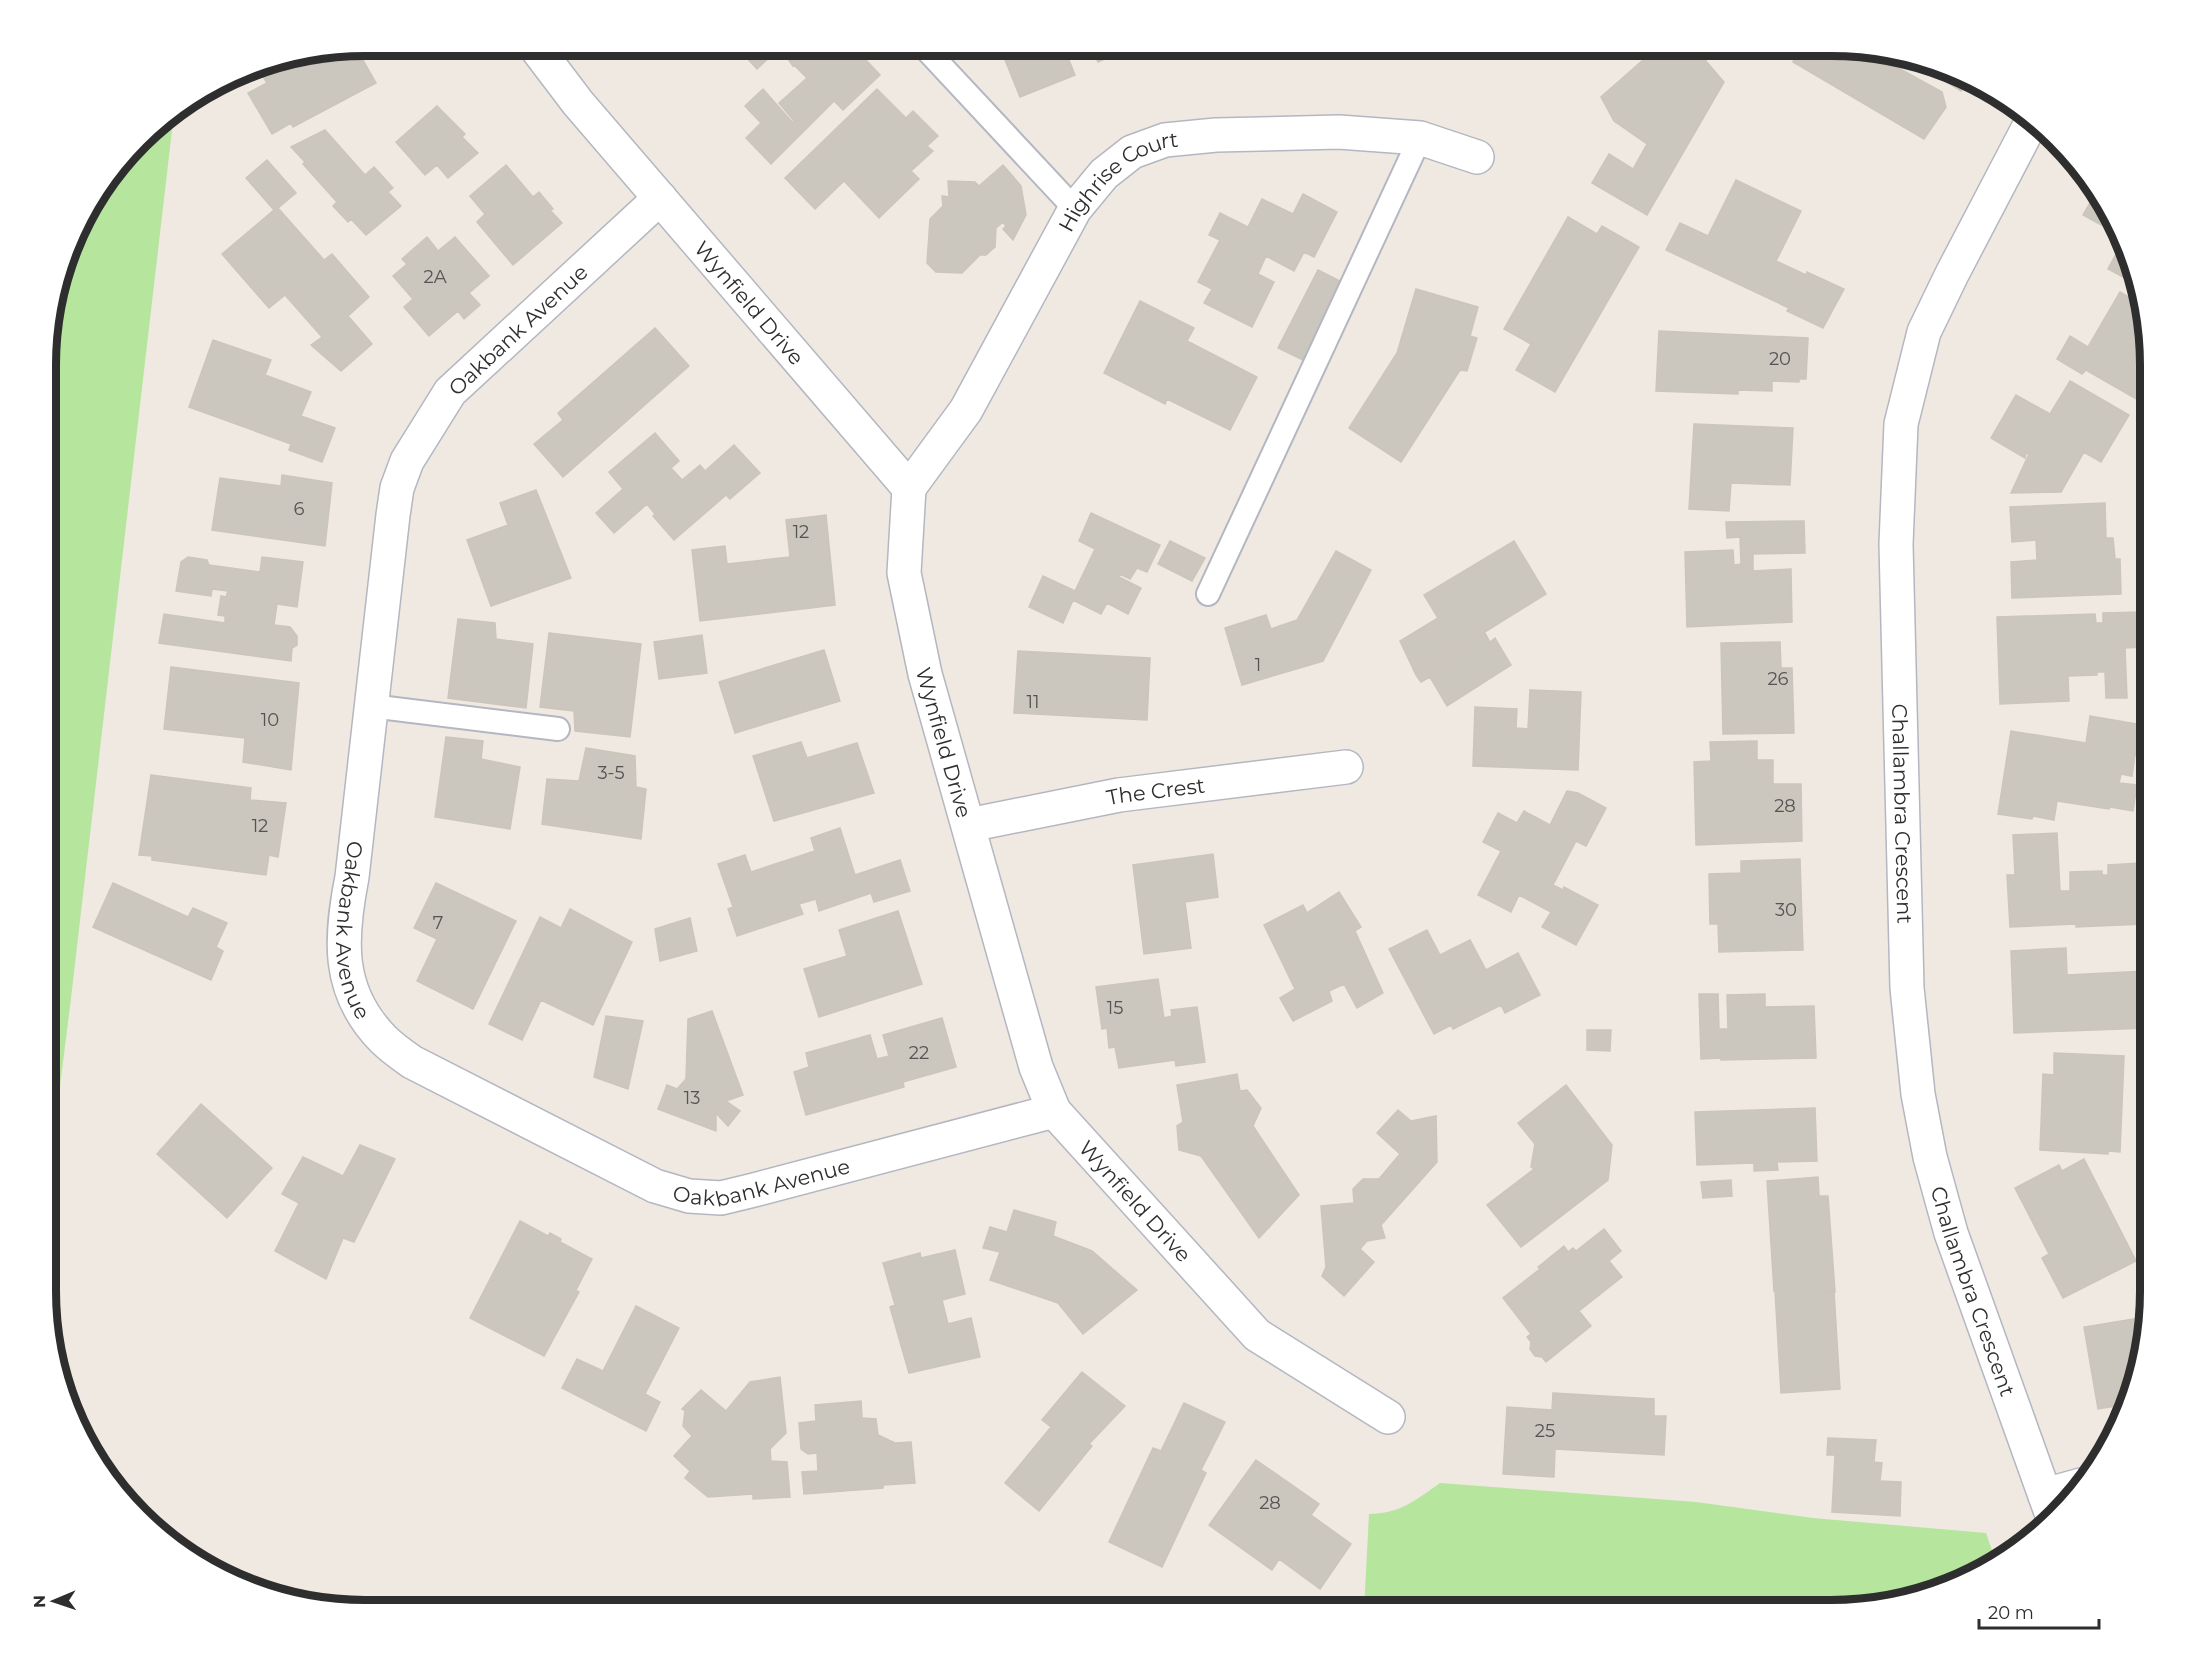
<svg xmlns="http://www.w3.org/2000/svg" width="2195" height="1655" viewBox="0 0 2195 1655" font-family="Montserrat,sans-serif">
  <rect width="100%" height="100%" fill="#efe9e1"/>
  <!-- green -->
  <path fill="#b6e59e" d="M174,113L71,998L46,1198L48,322L88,205L154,124Z
    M1440,1483L1696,1502L1813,1518L1986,1533L1995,1559L1972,1577L1893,1604L1831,1610H1364L1369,1514C1399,1514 1416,1500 1440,1483Z"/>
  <!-- building -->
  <path fill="#cbc7bf" stroke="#cbc5ba" stroke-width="1.5" d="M657,45H692L687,49L684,57Z
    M759,45H852L880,75L843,110L834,101L771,164L746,138L761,123L745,106L763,89L792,122L794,121L779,103L807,78L794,65L793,66L783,52L779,55L776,51L757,69L746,57Z
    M999,45H1063L1075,75L1020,97Z
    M1091,45H1136L1098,62Z
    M355,46L376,83L293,127L291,123L272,134L248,93L267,83L257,67L269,61Z
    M1508,46H1537L1530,58Z
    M1659,46H1693L1724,82L1647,215L1592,183L1609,154L1633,169L1647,144L1614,121L1601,97Z
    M1802,46H1851L1888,54L1903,64L1900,69L1942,92L1946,107L1924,139L1793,62Z
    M1906,58L1953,69L1968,79L1961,91L1931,72L1928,75L1905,61Z
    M877,89L906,118L913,111L938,136L927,146L933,151L911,171L919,179L879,218L844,181L815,209L785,178Z
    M437,106L465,134L462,137L478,153L448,178L437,165L425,175L396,142Z
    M325,130L365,175L374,167L393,188L388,192L401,206L366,235L351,219L348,222L333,206L337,202L303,164L305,162L291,147Z
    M267,160L296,193L278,208L324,260L332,254L369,297L348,316L372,344L341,371L311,345L322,337L285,295L269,308L222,254L274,210L246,178Z
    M506,165L533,197L539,192L553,209L550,210L562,223L513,265L477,222L485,214L470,196Z
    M1003,165L1021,186L1026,215L1013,240L1003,229L1006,226L1003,222L996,228L995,247L986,255H980L962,273L936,272L927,263L930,219L943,206L942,196L949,197L948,181L975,182L979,186Z
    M1736,180L1801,211L1776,261L1806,275L1807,272L1844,289L1823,328L1787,311L1789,308L1666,250L1680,223L1708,236Z
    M1303,194L1337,212L1314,257L1304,252L1294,271L1266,256L1258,274L1274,282L1252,327L1204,303L1212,289L1198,282L1220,240L1209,235L1220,213L1248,227L1262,199L1293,214Z
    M2095,194L2117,223L2119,229L2116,233L2083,215Z
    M1568,217L1597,234L1602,226L1639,247L1555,392L1516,370L1531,344L1504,329Z
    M427,237L438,251L455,237L489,276L469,293L480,305L464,319L458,311L429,336L404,307L413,299L393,276L407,264L402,259Z
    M2123,241L2138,285L2108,269Z
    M1318,270L1344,283L1305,361L1278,348Z
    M1416,289L1478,307L1470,336L1477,338L1467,371L1460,370L1401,462L1349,428L1397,353Z
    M2120,292L2144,306L2150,379L2138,400L2086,370L2082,374L2057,359L2070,336L2088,347Z
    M1140,301L1194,328L1187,341L1257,377L1230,430L1167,399L1165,404L1104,373Z
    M655,328L689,366L563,477L534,444L563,420L558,413Z
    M1659,331L1808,338L1806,379H1799V382L1772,381V391L1738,390V394L1656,391Z
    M213,340L271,360L265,375L311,392L301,416L335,428L322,462L289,450L291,444L189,407Z
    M2070,381L2129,415L2101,462L2084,452L2061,492L2011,493L2029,454L2026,453L2025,458L1991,438L2016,395L2050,414Z
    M1694,424L1793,428L1790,485L1731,483L1729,511L1689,509Z
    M655,433L679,461L671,468L682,480L700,465L705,471L734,445L760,473L730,499L726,495L674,540L653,516L655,514L647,504L614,533L596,513L623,489L609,472Z
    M282,475L332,483L325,546L212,530L220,478L281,486Z
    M536,490L571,578L491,606L467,540L508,525L500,503Z
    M2105,503L2106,538H2113L2115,559H2120L2121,594L2012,598L2011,562L2037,560L2036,540L2012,542L2010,507Z
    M1091,513L1160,545L1147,572L1137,568L1130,579L1120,574L1119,577L1141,588L1128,614L1107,603L1101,614L1073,600L1063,623L1029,607L1043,576L1075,591L1095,549L1079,541Z
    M826,515L835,605L700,621L692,550L725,546L727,564L790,557L786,520Z
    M1804,521L1805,553L1753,554V571L1791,569L1792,622L1687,627L1685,552L1733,550L1734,565L1741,564L1740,537L1727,538L1726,522Z
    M1170,541L1205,558L1192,581L1158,564Z
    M1514,541L1546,594L1416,675L1400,641L1438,618L1424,595Z
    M1336,551L1371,570L1323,661L1242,685L1225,628L1266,615L1271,629L1297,620Z
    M188,557L207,560L209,565L260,572L262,557L303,562L297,607L277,604L274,625L290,627L297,636V645L292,648L291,661L159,643L164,614L225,623V616L218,615L221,596L226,597L228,591L212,589L211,596L176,591L181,562Z
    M2143,612L2145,647L2125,648L2127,698H2106L2105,672H2097V675L2068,676L2069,701L2000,704L1997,617L2095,614L2096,623H2103V613Z
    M458,619L495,623L496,639L533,644L526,708L448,698Z
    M549,633L641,644L630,737L575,731L574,711L540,707Z
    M1485,633L1490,642L1495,638L1511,665L1447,706L1430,677L1421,682L1416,675Z
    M702,635L707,673L659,679L654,642Z
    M1780,642L1781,668H1792L1794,733L1723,734L1721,643Z
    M824,650L840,701L735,733L719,682Z
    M1018,651L1150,658L1147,720L1014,713Z
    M171,667L299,683L291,770L243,762L245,738L164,729Z
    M1530,690L1581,692L1578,770L1473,766L1475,707L1517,709L1516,728L1528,729Z
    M2090,716L2143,725L2138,755L2135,754L2132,776L2121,774L2119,783L2137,785L2133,811L2110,807L2109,809L2057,801L2054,820L2033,816L2032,819L1998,814L2011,731L2086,743Z
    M446,737L483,741L481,759L520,767L510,829L435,817Z
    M1757,741V760H1773V784H1801L1802,841L1696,845L1694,762L1711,761L1710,742Z
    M801,742L807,758L857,743L874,793L774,821L753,756Z
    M586,748L635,756L636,787L646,789L641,839L542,824L547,779L579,781Z
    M151,775L251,788L250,800L286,803L278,857L269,855L266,875L152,860V856L139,855Z
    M1567,791L1578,793L1606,808L1586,846L1576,841L1553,885L1563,890L1564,887L1598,905L1576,945L1542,927L1551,912L1519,895L1511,912L1478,895L1501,851L1483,842L1498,813L1517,823L1524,811L1550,825Z
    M840,828L855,875L900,860L910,891L874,902L871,893L819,911L816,899L799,904L803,914L737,936L728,909L733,907L718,864L745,855L751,872L815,851L811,838Z
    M2057,833L2060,891H2070V872L2102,871V875H2108V865L2140,863L2143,924L2076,927V924L2010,927L2007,875H2015L2013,835Z
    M1213,854L1218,897L1185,902L1191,948L1144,954L1133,865Z
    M1800,859L1803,950L1719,952L1718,924H1710L1709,874L1741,873V861Z
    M113,883L188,917L193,908L227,923L216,947L223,951L211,980L93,927Z
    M436,883L516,921L473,1009L417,981L437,939L414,928Z
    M1339,892L1361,927L1355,931L1383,993L1357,1008L1344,984L1329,991L1332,1001L1293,1021L1280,998L1295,989L1264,925L1303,905L1307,913Z
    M570,909L632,942L593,1025L541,1000L522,1040L489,1024L540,917L561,928Z
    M898,911L922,984L819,1017L804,969L847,956L839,930Z
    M690,918L697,951L660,961L655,929Z
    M1427,930L1440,955L1470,940L1486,970L1518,953L1540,995L1505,1013L1501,1005L1453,1029L1451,1025L1434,1034L1389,949Z
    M2066,948L2067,975L2146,971L2148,1028L2014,1033L2011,951Z
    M1158,979L1164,1018L1172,1016L1171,1010L1197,1007L1205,1062L1176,1066L1175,1060L1119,1068L1115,1047L1109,1048L1107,1028L1102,1029L1096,987Z
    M1699,994H1718L1719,1029H1728L1727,995L1765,994V1007L1814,1006L1816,1058L1721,1060V1058L1701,1059Z
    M712,1011L743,1095L726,1101L740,1111L728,1126L716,1113V1131L658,1109L667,1085L677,1089L686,1079L688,1019Z
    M606,1016L643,1021L628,1089L594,1077Z
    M942,1018L956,1067L903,1082L904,1087L806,1115L794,1072L809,1067L806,1053L870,1035L877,1059L889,1056L883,1035Z
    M1587,1030H1611L1610,1051L1587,1050Z
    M2054,1053L2124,1056L2120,1152L2108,1151V1154L2040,1150L2043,1074L2054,1075Z
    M1237,1074L1240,1091L1247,1090L1261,1108L1253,1126L1299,1195L1259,1238L1201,1156L1179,1150L1177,1126L1183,1122L1177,1085Z
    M1566,1085L1612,1145L1608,1180L1521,1247L1487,1205L1534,1169L1531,1167L1535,1144L1518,1123Z
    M201,1104L272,1168L227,1218L157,1154Z
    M1815,1108L1817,1161L1777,1162L1778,1170L1754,1171V1163L1697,1165L1695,1112Z
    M1398,1110L1411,1121L1436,1116L1437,1162L1381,1225L1385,1238L1367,1241L1360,1249L1374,1262L1344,1296L1322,1276L1326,1267L1321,1206L1354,1203L1353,1189L1363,1179H1379L1400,1154L1377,1133Z
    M360,1145L395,1159L354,1242L343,1238L326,1279L275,1251L299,1203L282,1194L303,1157L343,1176Z
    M2084,1159L2136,1261L2063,1298L2042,1258L2049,1254L2015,1188L2059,1165L2062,1171Z
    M1818,1177L1819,1196H1828L1835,1292L1774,1291L1767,1181Z
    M1731,1180L1732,1196L1703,1198L1701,1182Z
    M1014,1210L1056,1222L1053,1236L1092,1251L1137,1290L1083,1334L1058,1303L990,1280L1000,1252L983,1248L990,1227L1007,1232Z
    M520,1221L548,1236L550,1233L561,1239L560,1242L592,1259L576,1290L579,1292L544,1356L470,1318Z
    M1604,1229L1621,1251L1609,1261L1622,1277L1579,1311L1591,1326L1546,1362L1542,1357L1535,1356L1530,1349L1531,1342L1527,1337L1531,1334L1503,1298L1540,1269L1538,1267L1564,1246L1568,1252L1573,1248L1576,1251Z
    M955,1250L965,1294L942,1300L948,1324L971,1318L980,1357L909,1373L890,1307L895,1305L883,1263L920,1253L921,1258Z
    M1775,1291L1834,1292L1840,1389L1781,1393Z
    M2149,1291V1312L2128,1404L2098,1409L2084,1327L2146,1317L2142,1292Z
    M636,1306L679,1328L645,1394L660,1402L646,1431L562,1388L577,1359L603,1371Z
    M1082,1372L1125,1406L1089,1444L1092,1446L1039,1511L1005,1483L1051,1427L1042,1420Z
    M780,1377L786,1433L770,1449L771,1461L787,1462L790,1497L753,1499V1494L708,1497L685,1478L690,1471L674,1456L692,1436L683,1426L685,1411L682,1409L701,1390L726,1411L750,1382Z
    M1553,1393L1654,1399V1416H1666L1664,1455L1555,1449L1554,1477L1503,1474L1507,1407L1552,1410Z
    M861,1401L862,1418L876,1419L878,1435L895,1443L911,1442L915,1483L883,1485V1488L804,1494L802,1472L818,1471L817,1453L808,1454L801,1449L799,1423L816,1421L815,1405Z
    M1184,1403L1225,1422L1201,1470L1206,1473L1162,1567L1109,1542L1153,1448L1161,1451Z
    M1828,1438L1876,1440L1874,1462L1882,1463L1880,1481L1901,1482L1900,1516L1832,1512L1835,1455H1827Z
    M1256,1460L1319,1504L1311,1515L1351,1544L1320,1589L1279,1559L1272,1570L1209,1525Z"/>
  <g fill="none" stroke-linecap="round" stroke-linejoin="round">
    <defs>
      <path id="service" d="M922,45L1075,209
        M1208,594L1420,138
        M371,706L558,729"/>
      <g id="minor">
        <path id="s1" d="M534,45L578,103L909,488L904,573L925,674L1036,1067L1054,1111L1257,1335L1388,1417"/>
        <path id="s2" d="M660,198L450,392L407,461L397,488L393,515L352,877C340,938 336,991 383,1039C391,1047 402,1055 412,1062L655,1186L689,1196L721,1198L754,1190L1054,1111"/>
        <path id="s3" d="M909,488L966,410L1075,209L1104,174L1132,152L1165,140L1216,135L1339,132L1420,138L1477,157"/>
        <path id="s4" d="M969,825L1119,795L1346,767"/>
        <path d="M2045,1495L2081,1485"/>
      </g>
      <g id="tertiary">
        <path id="s5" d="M2033,119L1952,274L1924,332L1901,424L1896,544L1907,988L1918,1094L1930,1157L1951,1233L2052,1515"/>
      </g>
    </defs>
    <!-- service casing -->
    <use href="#service" stroke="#b4b7c1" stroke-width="26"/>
    <!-- minor casing -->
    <use href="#minor" stroke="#b4b7c1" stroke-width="36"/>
    <!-- tertiary casing -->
    <use href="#tertiary" stroke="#b4b7c1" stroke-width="36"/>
    <!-- service -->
    <use href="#service" stroke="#fff" stroke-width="22"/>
    <!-- minor -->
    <use href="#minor" stroke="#fff" stroke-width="33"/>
    <!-- tertiary -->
    <use href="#tertiary" stroke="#fff" stroke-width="33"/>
  </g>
  <g text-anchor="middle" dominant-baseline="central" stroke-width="5" stroke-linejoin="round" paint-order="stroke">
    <!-- number labels -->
    <g font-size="18" fill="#555452">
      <text x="435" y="277">2A</text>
      <text x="1780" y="359">20</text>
      <text x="299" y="509">6</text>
      <text x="801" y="532">12</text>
      <text x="1258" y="665">1</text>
      <text x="1778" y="679">26</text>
      <text x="1033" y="702">11</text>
      <text x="270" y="720">10</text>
      <text x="611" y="773">3-5</text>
      <text x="1785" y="806">28</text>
      <text x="260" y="826">12</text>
      <text x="1786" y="910">30</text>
      <text x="438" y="923">7</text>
      <text x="1115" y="1008">15</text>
      <text x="919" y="1053">22</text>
      <text x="692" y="1098">13</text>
      <text x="1545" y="1431">25</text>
      <text x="1270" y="1503">28</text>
    </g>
    <!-- street labels -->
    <g font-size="21" fill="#2e2e2e" stroke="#fff">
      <text stroke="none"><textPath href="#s3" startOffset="378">Highrise Court</textPath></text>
      <text stroke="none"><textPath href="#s1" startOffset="336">Wynfield Drive</textPath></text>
      <text transform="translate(518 330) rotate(-43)">Oakbank Avenue</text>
      <text stroke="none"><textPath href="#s1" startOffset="840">Wynfield Drive</textPath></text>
      <text stroke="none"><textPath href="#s4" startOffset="190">The Crest</textPath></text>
      <text stroke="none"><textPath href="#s5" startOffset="724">Challambra Crescent</textPath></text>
      <text stroke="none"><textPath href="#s2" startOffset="842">Oakbank Avenue</textPath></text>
      <text stroke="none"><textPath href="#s2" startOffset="1380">Oakbank Avenue</textPath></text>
      <text stroke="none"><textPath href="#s1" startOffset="1346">Wynfield Drive</textPath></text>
      <text stroke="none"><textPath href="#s5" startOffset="1210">Challambra Crescent</textPath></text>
    </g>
  </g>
  <!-- crop -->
  <path d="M0 0H2195V1655H0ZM365 56H1831A309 309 0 0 1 2140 365V1291A309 309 0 0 1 1831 1600H365A309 309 0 0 1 56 1291V365A309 309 0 0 1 365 56Z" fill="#fff" fill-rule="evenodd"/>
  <path fill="none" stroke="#2e2e2e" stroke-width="8" d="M365 56H1831A309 309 0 0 1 2140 365V1291A309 309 0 0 1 1831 1600H365A309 309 0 0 1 56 1291V365A309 309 0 0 1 365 56Z"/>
  <!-- north arrow -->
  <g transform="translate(54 1601) rotate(268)" stroke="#ffffff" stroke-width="4.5" paint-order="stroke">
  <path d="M0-4.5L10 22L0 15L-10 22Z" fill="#2e2e2e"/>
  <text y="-9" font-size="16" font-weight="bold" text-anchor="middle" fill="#2e2e2e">N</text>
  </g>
  <!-- scale -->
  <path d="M1979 1619v9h120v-9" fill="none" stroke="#2e2e2e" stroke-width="3"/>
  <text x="1988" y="1619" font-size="18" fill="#2e2e2e" stroke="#ffffff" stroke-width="4.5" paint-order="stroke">20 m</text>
</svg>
